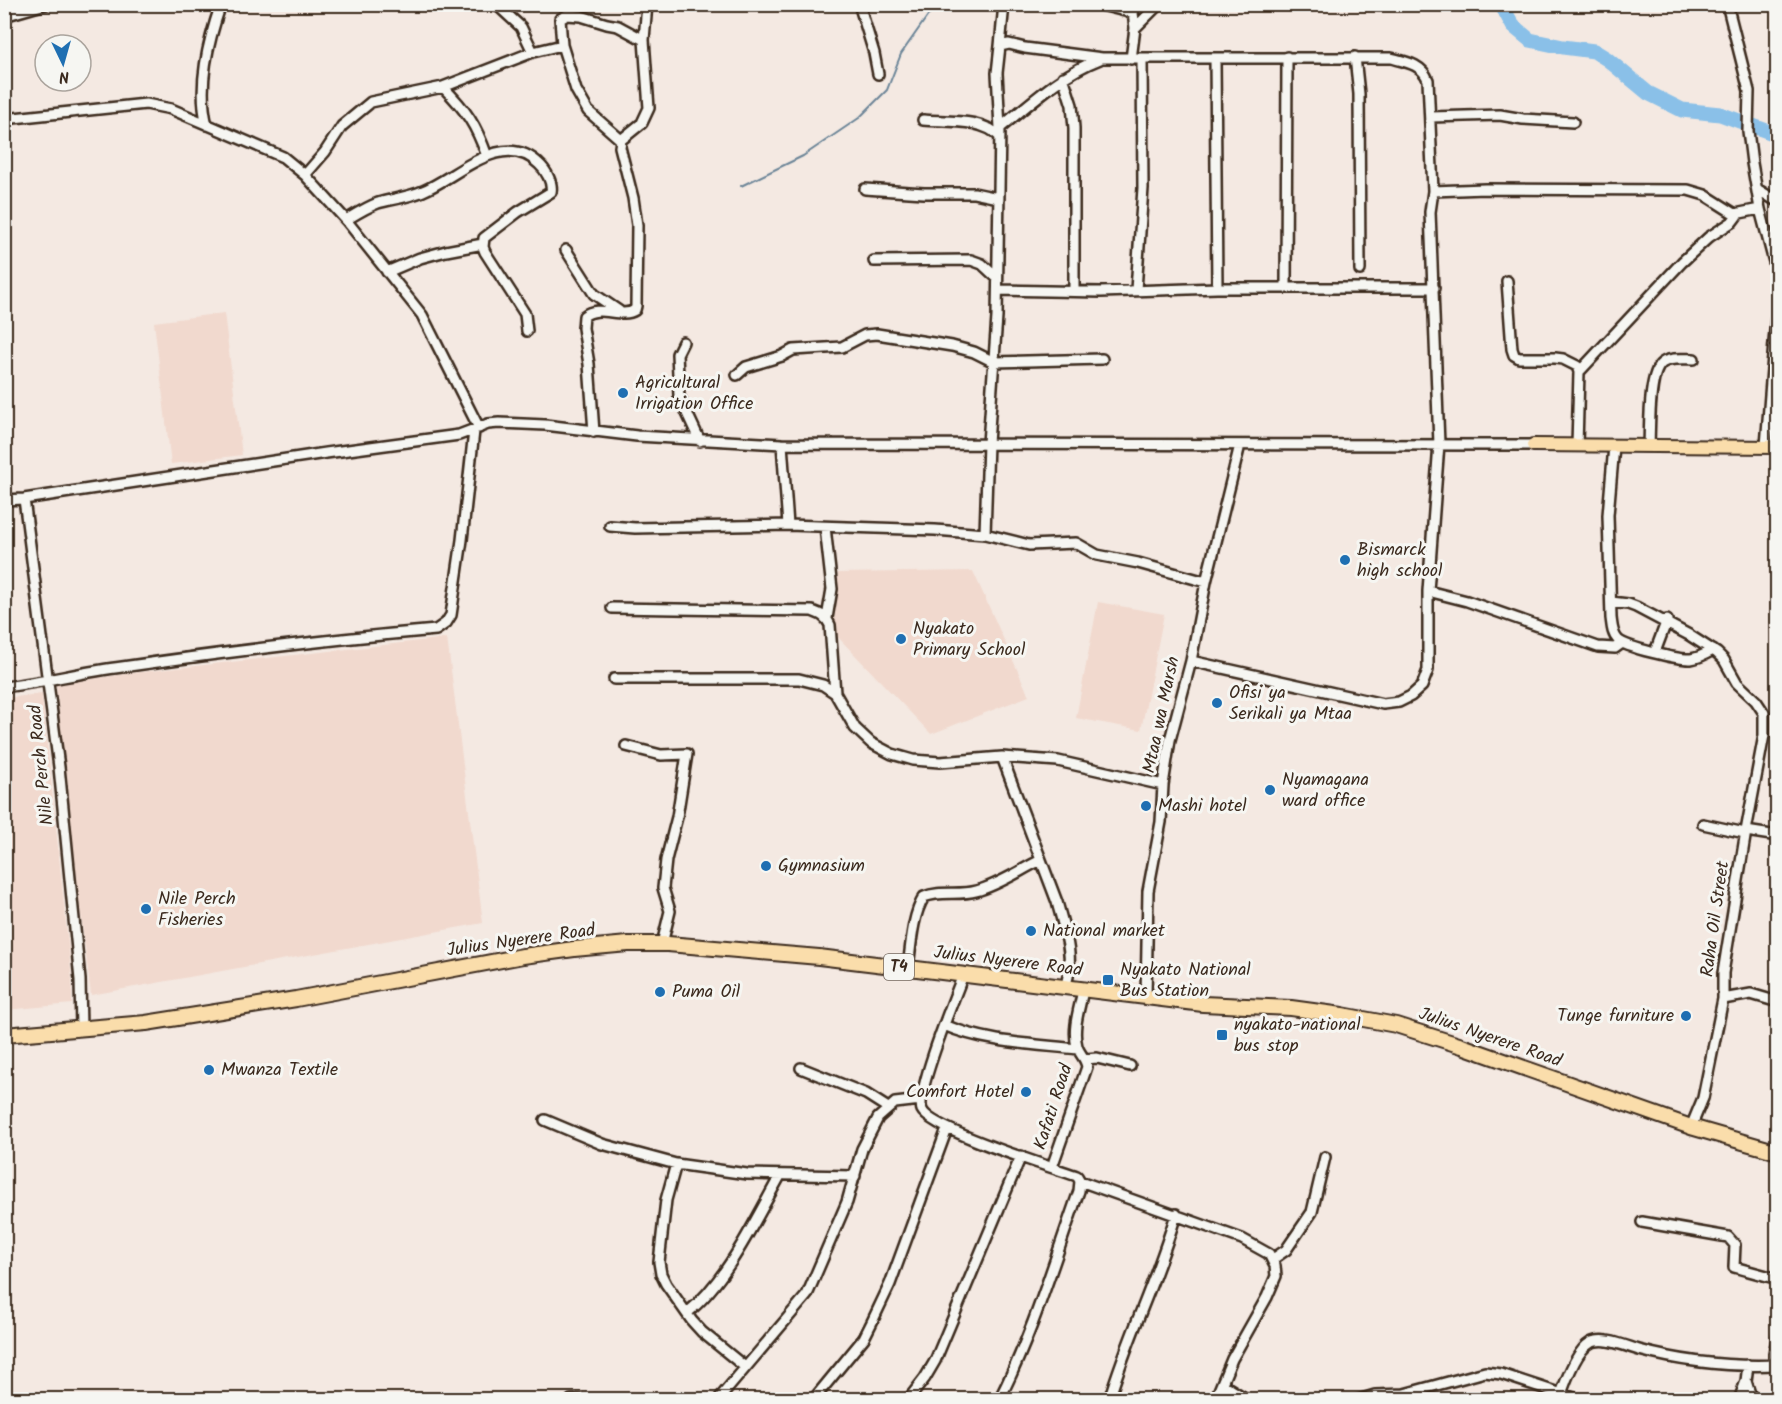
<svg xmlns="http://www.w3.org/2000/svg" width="1782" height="1404" viewBox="0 0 1782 1404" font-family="Kalam,sans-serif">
  <rect width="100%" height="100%" fill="#f4e9e2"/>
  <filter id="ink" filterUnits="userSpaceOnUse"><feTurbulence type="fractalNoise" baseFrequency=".0167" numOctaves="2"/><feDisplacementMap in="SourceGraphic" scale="12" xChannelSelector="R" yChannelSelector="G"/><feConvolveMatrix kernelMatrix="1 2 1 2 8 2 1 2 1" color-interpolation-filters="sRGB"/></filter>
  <g filter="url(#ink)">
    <!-- built -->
    <path fill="#f1d9ce" d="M224,313L242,455L171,464L154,322Z
      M973,571L1029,696L931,734L833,632L838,573Z
      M1098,602L1164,614L1141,730L1076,718Z
      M447,638L483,923L91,995L72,844L56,684L132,673Z
      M42,694L72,980V1004L5,1010V698Z"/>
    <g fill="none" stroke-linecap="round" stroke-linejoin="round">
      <!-- stream -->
      <path stroke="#6a8497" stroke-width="2" d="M741,186L803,156L859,118L887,90L901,54L936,4"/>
      <!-- river -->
      <path stroke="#8ac0e8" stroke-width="15" d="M1501,4L1513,26L1530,40L1563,47L1594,51L1607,59L1648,93L1682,110L1720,114L1778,135"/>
      <defs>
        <path id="minor" d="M496,4L521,27L533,52
          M859,4L874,53L878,74
          M1097,4L1133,13L1135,28L1131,59
          M1727,4L1749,91L1748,131L1752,163L1760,209L1778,277
          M4,16L46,4
          M1135,28L1159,4
          M1000,46L1004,4
          M1355,57L1359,94L1360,270
          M1215,58L1217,288
          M1063,77L1072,105L1074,128V291
          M443,87C466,110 476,125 487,156
          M1431,117L1500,115L1523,119L1573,122
          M4,119L146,104L171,109L283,157L305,175L346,220L422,315L479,428
          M923,120C947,122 983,118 1000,137
          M207,125C197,86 208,42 221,4
          M1000,128C1032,102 1061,74 1100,59
          M621,140L588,111L576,90L562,45L560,19L567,15L581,16L607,24L618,26L644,40
          M305,175L325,152L342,126L371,102L443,87L533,52L562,45
          M865,189L924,193H974L998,198
          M1757,189L1778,202
          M1433,191L1485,189L1688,190L1705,195L1735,214L1760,209
          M346,220C356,214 367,207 378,203C393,199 409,197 423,191C456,178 503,128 539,164C546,170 553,183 551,192L518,212L484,238L483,247L485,252L525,314L527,331
          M566,250L594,294L619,311
          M874,261L971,260L982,264L997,278
          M387,272L420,258L446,251L483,244
          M1507,281L1512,349L1514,355L1519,358H1555L1563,359L1577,366L1579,372L1577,446
          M1286,288L1287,57
          M998,290L1101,292L1217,288H1434
          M1136,290L1143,188L1142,59
          M683,342L677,354L679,396L700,441
          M1579,372L1682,262L1709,237L1732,222L1738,214
          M737,375L746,367L782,356L793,350L842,347L865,335L877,334L952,346L974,352L994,362L1102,359
          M594,432L589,364L583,328L584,316C598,304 621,319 635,310L636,306L637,225L633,198L620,147L621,140L642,123L649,108L644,40L647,4
          M1614,446L1608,515L1611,618C1612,625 1612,634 1618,640C1625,647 1679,660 1691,659C1699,658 1706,654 1713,650
          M1649,446C1650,428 1648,374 1662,363C1670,357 1685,359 1694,359
          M1766,446L1778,291
          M24,499L59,767L80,980L81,1029
          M4,500L24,499L326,453L459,435L488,424L499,423L545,425L637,436L782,444L1533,445
          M788,525L935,530L985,534L1029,545L1076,543L1097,555L1138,563L1206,582
          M610,526L635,528L788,525L782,444
          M825,527L832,589L827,618
          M985,534L988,443L997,317L1000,128L997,73L1000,46L1009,44L1025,48L1102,58H1391C1406,62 1422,64 1428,80L1433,191L1430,212L1439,444L1428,591V670L1422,686L1411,696L1399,702L1383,704L1191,661
          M1428,591L1467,601L1598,647L1615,648L1622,643
          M1611,602L1628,604L1636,607L1689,635L1717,653L1724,660L1737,683L1756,701L1764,713V735L1746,831L1723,973V999L1703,1098L1691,1127
          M612,608L812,611C820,614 826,616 830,625L835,693
          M1655,652L1667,620
          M614,679H799L823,685L835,693L855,728L871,743L892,754L913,760L940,762L1002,757L1058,761L1163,785
          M4,687C44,682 82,672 122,667C226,652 331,639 436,630L446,623L451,615L462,540L474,431
          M626,746L661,755L687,754L677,817L666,860L663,888L670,911L662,944
          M1002,757L1057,902C1064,929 1076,959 1065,987
          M1703,824L1745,833
          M1746,831L1778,836
          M908,968C911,946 912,916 924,897C940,890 959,896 976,891C999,885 1020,870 1041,860
          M963,975C955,996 915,1094 922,1110C931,1130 1051,1167 1077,1176L1080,1181L1079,1191C1054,1261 1033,1333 999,1400
          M1146,997L1148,891L1161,822L1163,785L1170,740L1191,661L1206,582L1240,445
          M1723,999L1751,994L1778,1002
          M944,1025C986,1043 1033,1044 1078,1049
          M1086,1059L1097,1058L1130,1066
          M801,1068L866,1094L888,1108
          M545,1120L602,1144L676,1164L747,1174L855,1176
          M676,1164L666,1200L659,1262L661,1274L666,1284L692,1321L702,1332L745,1367
          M1052,1167L1087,1067C1086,1058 1079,1054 1077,1046C1072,1028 1080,1007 1083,990
          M1080,1181L1242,1239L1269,1254L1275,1266L1276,1276L1267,1297L1232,1359L1215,1400
          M1642,1222L1728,1237L1735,1245L1734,1267L1778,1279
          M1273,1259L1286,1250L1312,1212L1325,1157
          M687,1313C727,1281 755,1220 780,1176
          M1774,1365V1353L1778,1335
          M1746,1381L1752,1400
          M1222,1384L1248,1400
          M571,1400H580
          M718,1400L807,1295L847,1202L862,1149L878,1118L895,1103L921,1100
          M813,1400L864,1338L872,1322L890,1284L947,1129
          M908,1400L925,1378L935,1361L1021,1156
          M1109,1400C1128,1336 1158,1277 1176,1214
          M1358,1400L1375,1395L1404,1394L1485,1372L1501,1374L1580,1400
          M1559,1400C1564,1385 1576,1351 1590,1343C1604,1336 1625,1346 1639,1350C1684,1362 1731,1367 1778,1365
          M1739,1400L1746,1381L1748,1365"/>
        <path id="major" d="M1533,445L1778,447"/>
        <path id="highway" d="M4,1035L146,1023L296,999L523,956L574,949L628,944H668L819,957L1203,1004L1291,1008L1342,1015L1396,1025L1462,1046L1691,1127L1778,1152"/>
      </defs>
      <!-- minor casing -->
      <use href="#minor" stroke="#3b2a1e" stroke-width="14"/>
      <!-- major casing -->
      <use href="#major" stroke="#3b2a1e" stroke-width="16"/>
      <!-- highway casing -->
      <use href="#highway" stroke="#3b2a1e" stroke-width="18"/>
      <!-- minor -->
      <use href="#minor" stroke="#f6f6f2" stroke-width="9"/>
      <!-- major -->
      <use href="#major" stroke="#faddab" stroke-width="12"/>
      <!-- highway -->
      <use href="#highway" stroke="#faddab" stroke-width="14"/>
    </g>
  </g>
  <!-- markers -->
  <g fill="#1f6fb2" stroke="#f6f6f2" stroke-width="2">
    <circle cx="623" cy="393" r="6"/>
    <circle cx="1345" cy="560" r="6"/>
    <circle cx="901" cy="639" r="6"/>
    <circle cx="1217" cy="703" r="6"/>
    <circle cx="1270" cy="790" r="6"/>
    <circle cx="1146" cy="806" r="6"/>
    <circle cx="766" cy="866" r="6"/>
    <circle cx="146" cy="909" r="6"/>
    <circle cx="1031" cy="931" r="6"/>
    <rect x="1102" y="974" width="12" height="12" rx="3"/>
    <circle cx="660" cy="992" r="6"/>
    <circle cx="1686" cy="1016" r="6"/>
    <rect x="1216" y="1029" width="12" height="12" rx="3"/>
    <circle cx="209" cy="1070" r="6"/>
    <circle cx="1026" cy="1092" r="6"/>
  </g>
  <g text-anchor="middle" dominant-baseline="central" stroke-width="6" stroke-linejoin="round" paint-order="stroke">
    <!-- shield labels -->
    <rect fill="#f6f6f2" stroke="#73675e" stroke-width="1.5" x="884" y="954" width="30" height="26" rx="4.5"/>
    <g font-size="16" font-weight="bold" fill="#3b2a1e">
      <text x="899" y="967">T4</text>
    </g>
    <!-- poi labels -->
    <g font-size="18" fill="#3b2a1e" stroke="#f6f6f2" text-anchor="start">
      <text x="635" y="383">Agricultural<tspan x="635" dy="21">Irrigation Office</tspan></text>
      <text x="1357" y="550">Bismarck<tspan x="1357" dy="21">high school</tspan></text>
      <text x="913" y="629">Nyakato<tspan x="913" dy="21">Primary School</tspan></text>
      <text x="1229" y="693">Ofisi ya<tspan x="1229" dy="21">Serikali ya Mtaa</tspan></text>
      <text x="1282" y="780">Nyamagana<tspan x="1282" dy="21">ward office</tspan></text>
      <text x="1158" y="806">Mashi hotel</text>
      <text x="778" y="866">Gymnasium</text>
      <text x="158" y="899">Nile Perch<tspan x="158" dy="21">Fisheries</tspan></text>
      <text x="1043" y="931">National market</text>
      <text x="1120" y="970">Nyakato National<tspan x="1120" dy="21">Bus Station</tspan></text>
      <text x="672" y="992">Puma Oil</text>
      <text x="1674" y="1016" text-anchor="end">Tunge furniture</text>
      <text x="1234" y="1025">nyakato-national<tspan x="1234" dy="21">bus stop</tspan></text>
      <text x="221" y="1070">Mwanza Textile</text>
      <text x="1014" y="1092" text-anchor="end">Comfort Hotel</text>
    </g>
    <!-- street labels -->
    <g font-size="18" fill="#3b2a1e" stroke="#f6f6f2">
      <text transform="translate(1162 715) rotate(-78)">Mtaa wa Marsh</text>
      <text transform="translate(42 765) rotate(-96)">Nile Perch Road</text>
      <text transform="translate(1716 919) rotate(-82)">Raha Oil Street</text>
      <text transform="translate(521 941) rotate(-8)">Julius Nyerere Road</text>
      <text transform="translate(1008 962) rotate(7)">Julius Nyerere Road</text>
      <text transform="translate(1490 1038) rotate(19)">Julius Nyerere Road</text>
      <text transform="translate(1054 1107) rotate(-72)">Kafati Road</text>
    </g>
  </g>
  <!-- margin -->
  <rect width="1782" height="1404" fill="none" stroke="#f6f6f2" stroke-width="24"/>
  <rect x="12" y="12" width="1758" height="1380" fill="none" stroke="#3b2a1e" stroke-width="2" filter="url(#ink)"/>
  <!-- north arrow -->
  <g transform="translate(63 63) rotate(175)"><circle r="28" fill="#f6f6f2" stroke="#aba49d" stroke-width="1.5"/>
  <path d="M0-4.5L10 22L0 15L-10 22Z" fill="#1f6fb2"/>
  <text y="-9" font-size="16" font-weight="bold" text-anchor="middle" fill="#3b2a1e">N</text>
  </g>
</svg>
